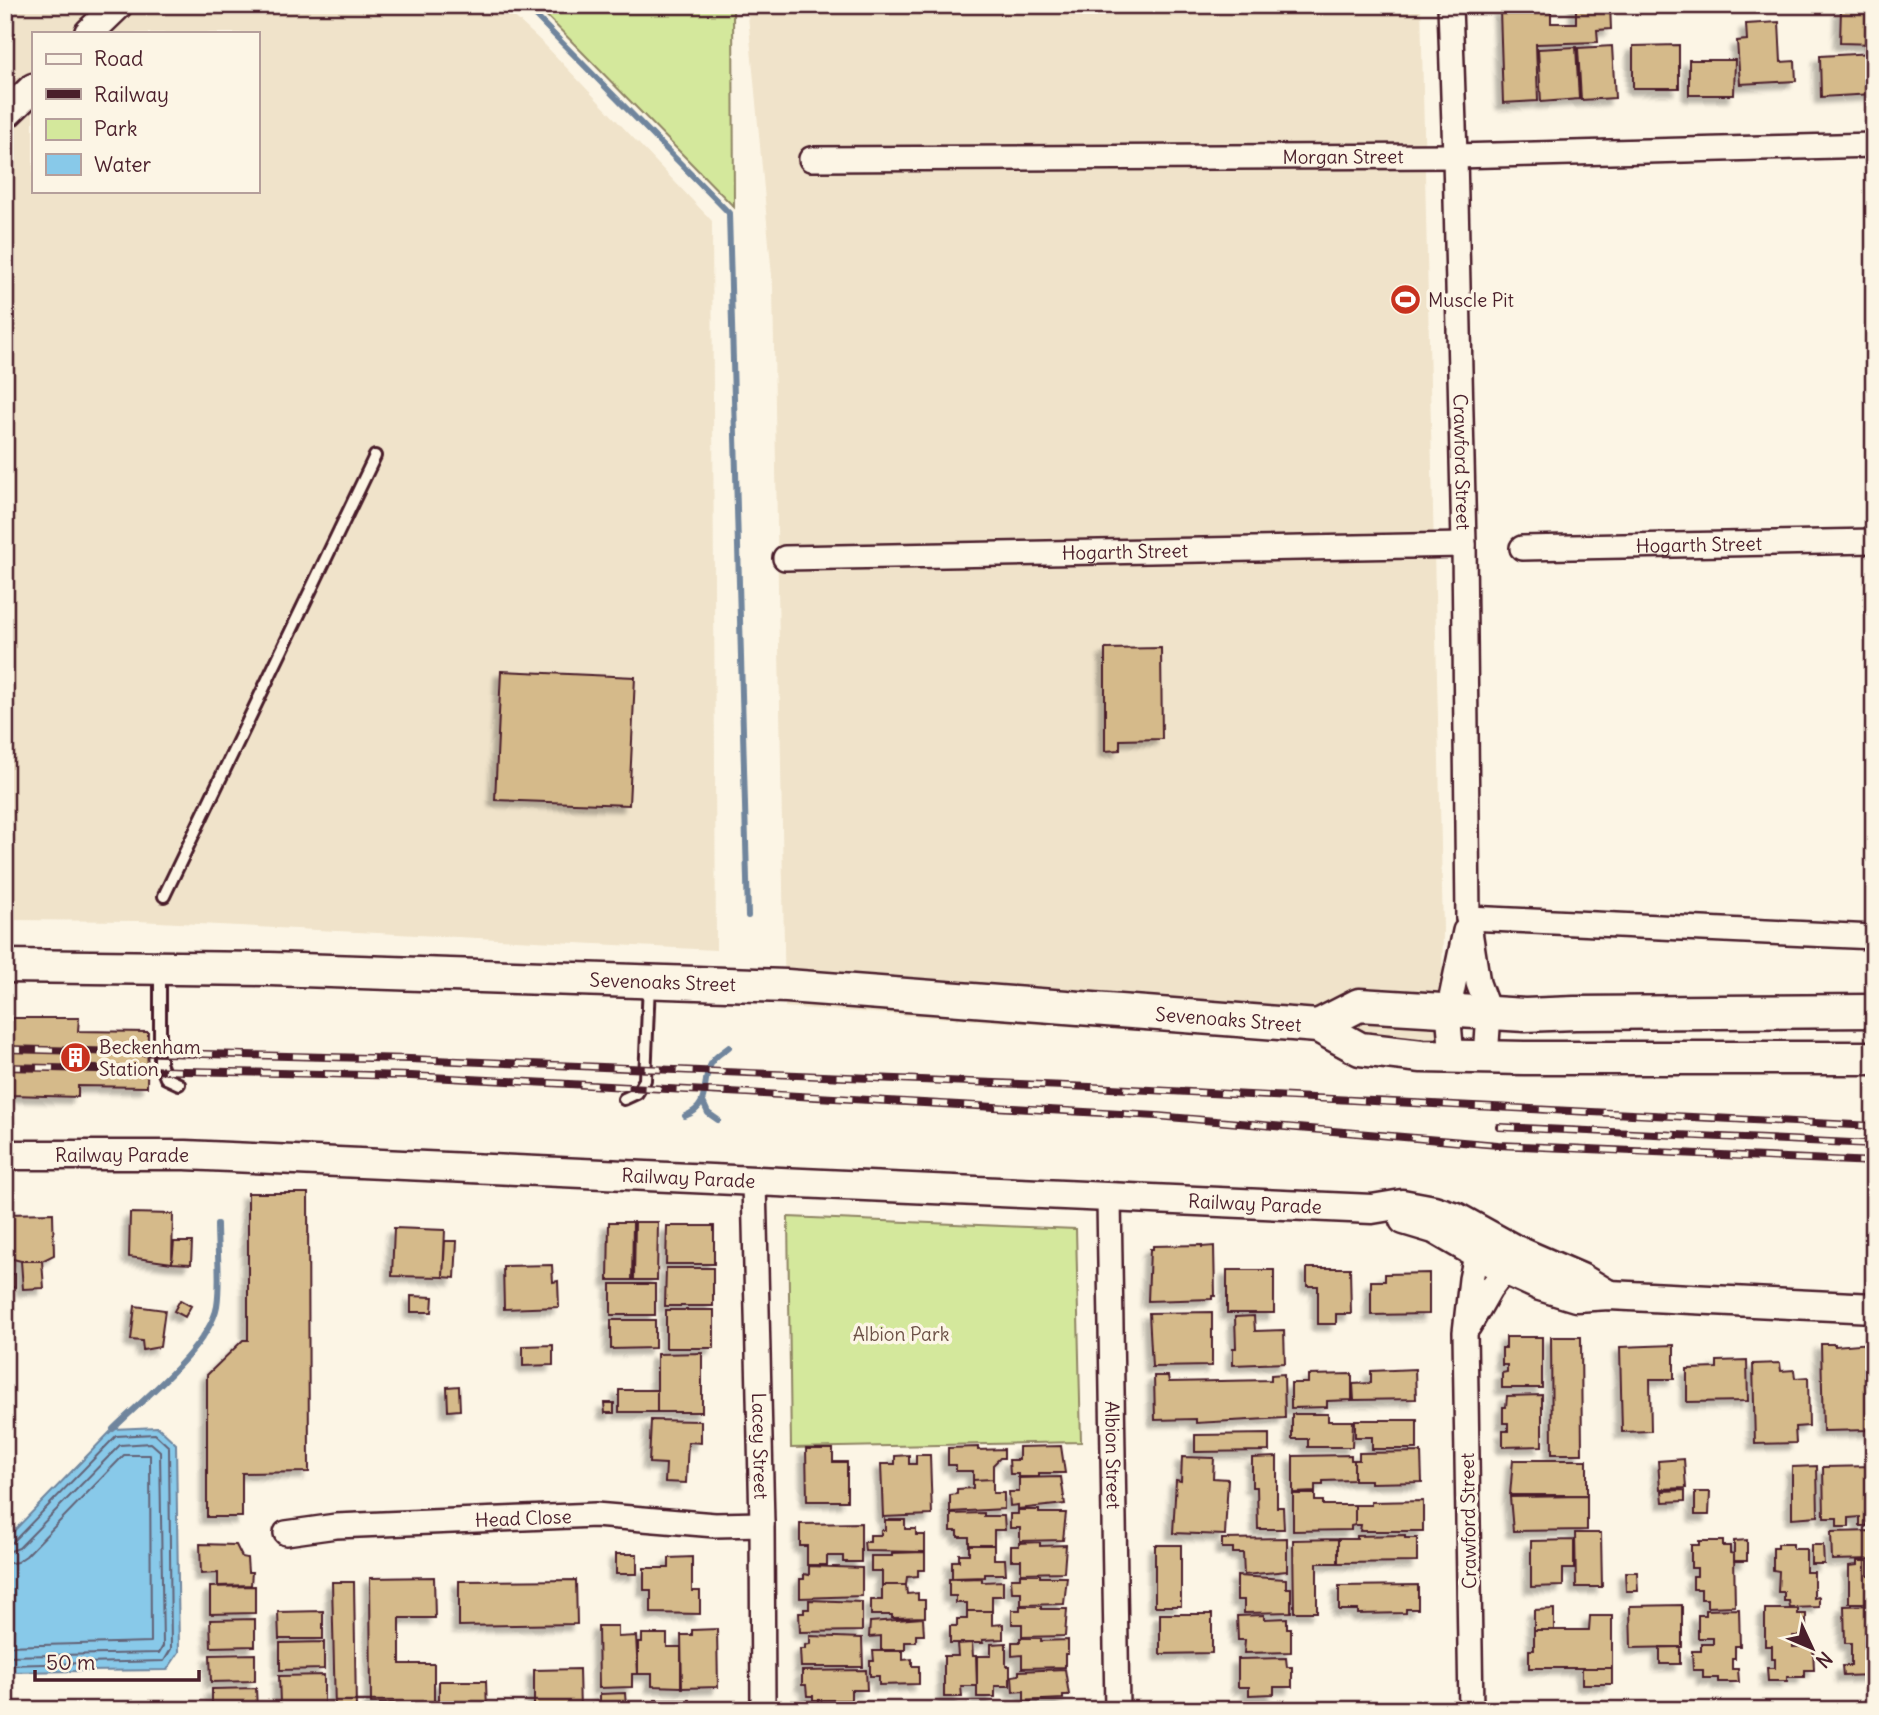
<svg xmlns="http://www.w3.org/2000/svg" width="1879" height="1715" viewBox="0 0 1879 1715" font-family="Delius,sans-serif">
  <defs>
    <filter id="shadow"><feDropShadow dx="-6" dy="6" stdDeviation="2" flood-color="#0004"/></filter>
  </defs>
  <rect width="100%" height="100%" fill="#fcf5e5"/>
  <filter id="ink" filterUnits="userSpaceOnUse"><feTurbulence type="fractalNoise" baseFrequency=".0143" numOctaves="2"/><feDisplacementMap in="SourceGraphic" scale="14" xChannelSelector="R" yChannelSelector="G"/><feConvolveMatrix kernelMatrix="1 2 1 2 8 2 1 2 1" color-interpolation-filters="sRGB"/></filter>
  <g filter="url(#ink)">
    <!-- built -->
    <path fill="#f0e3ca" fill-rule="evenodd" d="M5,5H502L545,45L712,221L716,950L138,921L5,920ZM33,33H257V191H33Z
      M747,5H1421L1443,929L1441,1052L785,1007L773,287Z"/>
    <!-- green -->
    <path fill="#d4e89c" stroke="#8f8464" stroke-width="2" d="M536,5H733L734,207Z
      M788,1217L1076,1229L1081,1442L791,1448Z"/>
    <!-- water -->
    <path fill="#88c9e9" stroke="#6f859d" stroke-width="2" d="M158,1427L176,1444L179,1652L167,1670L5,1672V1540L113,1429Z"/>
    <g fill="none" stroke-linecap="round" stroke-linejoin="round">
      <!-- shore -->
      <path stroke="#636377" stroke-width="2" d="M5,1544L13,1542L116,1436L155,1434L169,1447L171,1649L164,1661L5,1665
        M5,1553L19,1548L120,1445L151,1443L160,1451L163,1646L159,1653L5,1656
        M5,1564L17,1562L26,1556L124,1455H150L151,1642L5,1646"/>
      <!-- stream -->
      <path stroke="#6f859d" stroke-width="6" d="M525,5L729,213L748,916
        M703,1102L708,1113L718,1120
        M685,1116C713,1105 699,1084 712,1062C715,1056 723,1052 729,1047
        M113,1429C143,1399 210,1346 217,1306C221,1280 217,1251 217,1224"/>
    </g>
    <!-- building -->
    <path fill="#d5ba8a" stroke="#4a1f2b" stroke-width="2" filter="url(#shadow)" d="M1576,5H1610L1611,29L1597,30L1598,42L1536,44L1538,101L1503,103L1500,10L1551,8V23H1576Z
      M1841,8H1874V44L1840,43Z
      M1779,22L1781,62L1795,61L1796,81L1740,84L1737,41L1747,40L1746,24Z
      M1679,45V88H1633V46Z
      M1612,46L1615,98L1581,100L1578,48Z
      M1576,47L1579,99L1541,102L1538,49Z
      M1872,53L1873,94L1821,97L1820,56Z
      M1689,60H1735L1734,95H1689Z
      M1161,648L1162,739L1120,740V750L1105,751V649Z
      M501,671L635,677L629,805L495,800Z
      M13,1018H79L78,1031L148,1032L147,1087L78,1086V1097L12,1095L7,1085H5V1030H9Z
      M248,1193H308L309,1472L242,1473V1517H207V1375L243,1340H248Z
      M53,1213L54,1255L42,1261H21L5,1257V1214Z
      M130,1213L173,1214L172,1263L129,1257Z
      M609,1222H633L632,1280H608Z
      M635,1222H658L657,1280H634Z
      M667,1226H714V1264H666Z
      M394,1228L445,1230L443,1277L392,1276Z
      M445,1241H457L455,1278L443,1277Z
      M174,1242H192L191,1264L172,1263Z
      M1202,1245V1247L1214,1246L1215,1296H1212V1299L1148,1301L1150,1249H1153V1246Z
      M21,1261H42L44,1288L23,1289Z
      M552,1265L553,1282L558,1281L559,1307L504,1309L503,1266Z
      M666,1268H713V1306H665Z
      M1307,1268H1350L1351,1314H1336V1324H1318V1286H1307Z
      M1227,1270H1274V1313H1227Z
      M1429,1273V1314L1371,1315V1281H1385V1274Z
      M5,1274H15V1287L5,1288Z
      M611,1284H655V1315H611Z
      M411,1296L433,1297L432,1312H411Z
      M180,1300L191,1306L185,1317L174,1311Z
      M135,1306L165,1310L160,1347L143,1350L142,1341L131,1340Z
      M666,1310H714V1348H666Z
      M1212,1312V1366L1152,1367L1149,1313Z
      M1254,1316L1255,1331L1284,1330L1285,1363L1233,1365V1348H1236L1235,1317Z
      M611,1320H655V1348L611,1349Z
      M1506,1337H1542V1388H1502V1373L1507,1372V1365H1502V1348H1506Z
      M1551,1337H1581L1582,1454H1552Z
      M1871,1343V1430L1823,1431L1821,1344H1835V1346Z
      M553,1345V1365L523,1366V1346Z
      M1674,1345V1379H1650L1651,1431L1622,1432L1620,1347Z
      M702,1353V1412H657V1354Z
      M1747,1360L1748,1401L1687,1402V1369L1717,1368V1361Z
      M1780,1363L1781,1371L1794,1370L1795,1378L1808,1377L1809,1426L1795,1427L1796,1443L1755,1444L1753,1364Z
      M1415,1369L1416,1399L1354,1400L1353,1384L1371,1383V1371Z
      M1284,1374L1285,1418L1196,1423V1419L1155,1420L1154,1376H1168L1169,1382L1271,1380V1375Z
      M1352,1374V1400L1327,1401V1407L1291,1408V1383H1308V1375Z
      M459,1386L460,1410L448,1411L447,1387Z
      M619,1390H657V1412H619Z
      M1542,1395V1446L1503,1447V1431H1508V1423H1503V1407H1506L1507,1396Z
      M604,1403H614V1413H605Z
      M1292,1414H1328V1421H1353L1352,1447H1308V1439H1292Z
      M651,1420L701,1421V1443L688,1442L686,1483L665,1482L666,1464L649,1463Z
      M1355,1420H1417V1449H1372V1437H1355Z
      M1269,1434V1451L1195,1452V1435Z
      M1061,1446L1065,1473H1039V1477H1018V1474H1010L1009,1460H1019V1447Z
      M978,1447V1450L1004,1449V1458H1000L993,1465V1479L973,1480V1471H956V1465H948V1448Z
      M806,1449H833V1462H847V1501H807Z
      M1421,1452L1422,1482L1371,1483V1480H1354V1460H1359V1453Z
      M909,1455V1464H916V1455H930L932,1515L883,1517L881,1464H895V1456Z
      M1351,1455V1460H1354V1480L1323,1481V1485H1315V1492L1293,1493V1456Z
      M1182,1457L1214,1458L1213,1478L1228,1479L1225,1535L1173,1533L1176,1480L1181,1481Z
      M1277,1457V1507H1283L1284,1529H1258L1257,1487H1252V1458Z
      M1684,1459L1686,1488L1660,1489L1658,1461Z
      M1513,1460H1587V1495H1510Z
      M1817,1466L1818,1516L1792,1518V1467Z
      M1874,1466V1517H1867V1526H1860V1517L1849,1518V1527H1837V1518H1824L1823,1467Z
      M1061,1477L1065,1504L1018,1509V1505L1010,1506L1009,1492H1019V1478Z
      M993,1479V1493H1004V1509L950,1512V1495L957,1494V1489L973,1488V1480Z
      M1685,1490V1501L1663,1502L1662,1491Z
      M1695,1492H1710L1709,1515H1695Z
      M1293,1494H1315V1501H1323V1505H1355V1525L1351,1526V1530L1293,1531Z
      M1587,1496V1530L1513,1531L1510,1497Z
      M1423,1501V1531H1360L1361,1525H1355V1505H1371V1502Z
      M1018,1510H1039V1513H1066L1063,1540L1020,1541V1528H1010V1514H1018Z
      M984,1513V1516H1004L1005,1530H994V1545H969V1537H958V1531H951V1514Z
      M885,1520H905V1529H916V1535H925V1552L865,1551L864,1542H870V1535H881V1530H885Z
      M861,1523V1562H843V1556H827V1565H807V1546H800V1524Z
      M1873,1531V1559L1832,1560L1831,1532Z
      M1575,1533H1601L1602,1587H1576Z
      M1405,1535V1538H1417V1562L1338,1563V1539H1357V1536Z
      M1287,1538V1571L1244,1575L1243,1553H1233V1548H1222V1539Z
      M1338,1539V1563H1317V1612H1294L1293,1540Z
      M1574,1540V1569H1563V1586L1531,1587V1541Z
      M1747,1540V1561H1734V1541Z
      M1699,1541H1723V1546H1730V1553L1734,1554L1735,1606L1707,1607V1599H1701V1589H1693V1576H1697V1568H1691V1545H1699Z
      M1040,1542V1546L1066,1545L1064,1572L1021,1573V1560H1011V1546H1019V1543Z
      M200,1544L236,1545L242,1557L247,1558L248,1572H252L251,1585L218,1586V1573L201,1574Z
      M1778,1544H1793V1549H1806V1572H1814V1598L1819,1597V1607L1790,1608L1789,1601H1784V1592H1778L1779,1571L1773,1570V1548H1778Z
      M969,1545H994V1559H1005L1006,1574H985V1577L952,1578V1561H959V1554H969Z
      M1155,1545H1181V1606H1155Z
      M1811,1545H1823L1824,1564H1811Z
      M925,1552V1570H918V1576L907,1577L906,1585H882V1571H871V1556H892V1553Z
      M616,1554H637V1574H616Z
      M692,1557V1591H700V1614L651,1613V1590H644V1568H669V1558Z
      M1857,1561H1868V1576H1874V1603H1849V1566L1857,1565Z
      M809,1566L862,1568V1596L800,1598V1579H804V1574L809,1575Z
      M1625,1572H1637L1638,1591H1626Z
      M1020,1574H1040V1577H1067L1064,1604L1021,1605V1592H1012L1011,1578H1020Z
      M1237,1576L1286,1579V1588H1291V1612L1244,1613V1600H1237Z
      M434,1577L435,1618H400V1664H434V1703H371L370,1578Z
      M982,1578V1582L1003,1581V1596H992V1611H967V1603H956V1596H949V1579Z
      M576,1580L577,1624L459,1626V1581Z
      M332,1582H354L356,1710H335Z
      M882,1585H906L907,1594L918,1593V1600H925V1617L892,1618V1615H871V1600H882Z
      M1418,1585V1609H1406V1613L1358,1614V1610H1339V1586Z
      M255,1586V1613L210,1614V1587Z
      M809,1600L862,1602V1631L800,1632L799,1613H804V1609H809Z
      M1682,1605V1647L1631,1648L1630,1606Z
      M1874,1605V1675L1843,1676L1842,1666H1851V1643H1845L1844,1606Z
      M1020,1606H1041V1609H1067L1065,1636L1022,1637V1624H1012V1610H1020Z
      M1554,1609V1630H1534V1610Z
      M1739,1609L1740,1646H1735V1659H1732V1669H1738L1739,1682H1718V1678H1703V1670H1693L1692,1651H1701V1644H1713V1638H1698V1615H1706V1610Z
      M1765,1609H1798V1614H1806V1636H1793V1647L1813,1646L1814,1670H1804V1677H1787V1681H1768L1767,1668H1775V1659H1772V1646H1765Z
      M323,1611V1639H279L278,1612Z
      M967,1611H992V1625L1003,1624V1639L982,1640L983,1643H950V1626H957V1619H967Z
      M1160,1614H1212V1653L1160,1654Z
      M1264,1615V1619L1287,1618V1628H1291V1652L1244,1653L1245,1640H1238L1237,1616Z
      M1590,1616H1612V1668H1529V1650H1534V1630H1589Z
      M923,1618L924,1635H916V1642H905V1650H881V1636L869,1637L870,1622Z
      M255,1619V1646L211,1647L210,1620Z
      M598,1626H618V1637L636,1636L638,1674H632V1687L599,1688Z
      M717,1629L718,1687L682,1688L681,1635H692V1630Z
      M642,1634H667V1647H681V1687L652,1686V1674H638V1642H642Z
      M810,1636L862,1638L863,1667H801L800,1649H805V1645L810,1644Z
      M1020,1638H1041V1641L1068,1640V1654H1065V1667L1022,1668V1655L1012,1656V1642H1020Z
      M324,1642V1669L280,1670V1643Z
      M972,1643L973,1656H976L977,1686H961L962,1697H944V1656H958L957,1644Z
      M1006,1643V1666H1010V1686H995V1697H977V1656H991V1644Z
      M1660,1647H1680V1664H1660Z
      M873,1651H903V1660L912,1659V1666H919V1684L879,1685V1676H870V1661H874Z
      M255,1654V1681L211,1682L210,1655Z
      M1286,1658L1287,1667H1292V1687H1274V1694L1249,1695V1687H1238V1659Z
      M1582,1668H1612V1684H1582Z
      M579,1669L580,1710H534V1670Z
      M1065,1669L1069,1695H1063V1699L1024,1701V1691L1013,1692L1012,1676L1019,1675V1671Z
      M866,1670L867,1690H851V1700H813V1696H807L806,1685H802V1671Z
      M324,1675V1703H280L279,1676Z
      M439,1681H486L487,1710H439Z
      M256,1688L257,1710H212V1689Z
      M625,1693L626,1706L600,1707V1694Z
      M655,1700H690V1710H655Z
      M185,1702V1710H152V1703Z"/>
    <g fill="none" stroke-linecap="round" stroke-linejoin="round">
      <defs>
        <path id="service" d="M164,896L375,456
          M160,972V1063L166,1078L179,1084
          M624,1099L637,1093L645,1080L649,983"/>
        <g id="minor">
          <path id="s1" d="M1450,5L1455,156L1464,545L1468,918L1478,983L1489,1013L1486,1058"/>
          <path id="s2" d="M811,159L1455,156L1874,145"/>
          <path id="s3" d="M1522,548L1874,541"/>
          <path id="s4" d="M785,558L1464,545"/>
          <path d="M1468,918L1874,937"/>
          <path d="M1452,1056L1448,1012L1465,931"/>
          <path id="s5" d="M754,1182L762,1524L763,1710"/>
          <path id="s6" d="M1109,1199L1117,1710"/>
          <path d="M1469,1326L1490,1289L1505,1270L1511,1257"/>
          <path id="s7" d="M286,1533L336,1526L595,1515L715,1525L762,1524"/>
          <path d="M1471,1710L1465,1332L1471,1279L1480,1237"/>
        </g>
        <g id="tertiary">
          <path d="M89,33L118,5"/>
          <path d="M5,115L33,88"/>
          <path id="s8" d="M5,1155H185L1372,1209L1402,1204L1434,1210L1456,1217L1514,1249L1581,1278L1609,1295"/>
          <path d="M1404,1220L1434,1229L1505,1270L1540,1286L1576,1297L1609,1295L1874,1308"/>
        </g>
        <g id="secondary">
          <path id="s9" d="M5,966L270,969L787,986L1318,1026L1360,1049L1422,1056L1524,1058H1874"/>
          <path d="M1318,1026L1359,1005L1525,1015L1575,1013L1874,1011"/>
        </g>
      </defs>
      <!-- service casing -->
      <use href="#service" stroke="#4a1f2b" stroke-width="16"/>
      <!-- minor casing -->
      <use href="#minor" stroke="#4a1f2b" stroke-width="28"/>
      <!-- tertiary casing -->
      <use href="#tertiary" stroke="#4a1f2b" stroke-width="33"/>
      <!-- secondary casing -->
      <use href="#secondary" stroke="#4a1f2b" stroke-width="37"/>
      <!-- service -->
      <use href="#service" stroke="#fcf5e5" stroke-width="10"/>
      <!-- minor -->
      <use href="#minor" stroke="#fcf5e5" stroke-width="23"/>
      <!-- tertiary -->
      <use href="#tertiary" stroke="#fcf5e5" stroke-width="28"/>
      <!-- secondary -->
      <use href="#secondary" stroke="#fcf5e5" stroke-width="32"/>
      <defs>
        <path id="rail" d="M5,1049L410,1059L1090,1087L1874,1126
          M5,1067L411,1076L747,1093L1157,1116L1498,1145L1874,1162
          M1499,1127L1874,1144"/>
      </defs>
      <!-- rail casing -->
      <use href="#rail" stroke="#4a1f2b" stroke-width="8"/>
      <!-- rail -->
      <use href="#rail" stroke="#fcf5e5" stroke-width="5" stroke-dasharray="16" stroke-linecap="butt"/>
    </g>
  </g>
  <!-- icons -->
  <defs>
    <symbol id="stadium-disc" viewBox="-11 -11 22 22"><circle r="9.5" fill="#c8321e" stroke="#fcf5e5"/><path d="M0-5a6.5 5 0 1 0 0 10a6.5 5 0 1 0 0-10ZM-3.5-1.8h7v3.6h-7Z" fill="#fff"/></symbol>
    <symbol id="building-disc" viewBox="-11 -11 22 22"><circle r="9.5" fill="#c8321e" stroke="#fcf5e5"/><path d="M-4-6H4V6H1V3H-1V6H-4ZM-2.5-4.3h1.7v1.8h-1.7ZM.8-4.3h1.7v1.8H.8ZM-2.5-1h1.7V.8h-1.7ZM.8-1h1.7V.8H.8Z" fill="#fff"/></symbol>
  </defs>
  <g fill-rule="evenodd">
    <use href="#stadium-disc" x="1388" y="282" width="35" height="35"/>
    <use href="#building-disc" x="58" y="1040" width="35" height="35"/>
  </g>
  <g text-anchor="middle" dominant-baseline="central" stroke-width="7" stroke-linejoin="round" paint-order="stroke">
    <!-- street labels -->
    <g font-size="19" fill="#4a1f2b" stroke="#fcf5e5">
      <text stroke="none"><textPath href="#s2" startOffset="532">Morgan Street</textPath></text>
      <text stroke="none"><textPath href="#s1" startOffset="457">Crawford Street</textPath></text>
      <text stroke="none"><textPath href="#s3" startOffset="177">Hogarth Street</textPath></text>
      <text stroke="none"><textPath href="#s4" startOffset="340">Hogarth Street</textPath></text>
      <text stroke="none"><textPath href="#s9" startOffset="658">Sevenoaks Street</textPath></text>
      <text stroke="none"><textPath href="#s9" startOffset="1225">Sevenoaks Street</textPath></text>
      <text stroke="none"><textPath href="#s8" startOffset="117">Railway Parade</textPath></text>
      <text stroke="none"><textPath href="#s8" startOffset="684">Railway Parade</textPath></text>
      <text stroke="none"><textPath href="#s8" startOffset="1251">Railway Parade</textPath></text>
      <text stroke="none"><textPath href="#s5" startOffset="264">Lacey Street</textPath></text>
      <text stroke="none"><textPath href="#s6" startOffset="256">Albion Street</textPath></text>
      <text stroke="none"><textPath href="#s7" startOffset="238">Head Close</textPath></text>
      <text transform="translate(1468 1521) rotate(-91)">Crawford Street</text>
    </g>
    <!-- poi labels -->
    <g font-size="19" fill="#4a1f2b" stroke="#fcf5e5" text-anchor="start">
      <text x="1428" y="300">Muscle Pit</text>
      <text x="99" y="1047">Beckenham<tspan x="99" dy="22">Station</tspan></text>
    </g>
    <!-- park labels -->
    <g font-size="19" fill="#6c5147" stroke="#fcf5e5">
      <text x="901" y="1334">Albion Park</text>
    </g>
  </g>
  <!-- margin -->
  <rect width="1879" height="1715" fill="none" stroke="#fcf5e5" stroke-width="28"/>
  <rect x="14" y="14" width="1851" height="1687" fill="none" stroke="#4a1f2b" stroke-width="2.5" filter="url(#ink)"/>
  <!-- legend -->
  <rect x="32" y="32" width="228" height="161" fill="#fcf5e5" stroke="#b59f9b" stroke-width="2"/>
  <rect x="46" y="54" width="35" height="10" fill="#fcf5e5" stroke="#b59f9b" stroke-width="2"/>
  <text x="94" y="66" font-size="21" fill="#4a1f2b">Road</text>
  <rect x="46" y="89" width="35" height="10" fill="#4a1f2b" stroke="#b59f9b" stroke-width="2"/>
  <text x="94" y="102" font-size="21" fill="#4a1f2b">Railway</text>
  <rect x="46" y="119" width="35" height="21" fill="#d4e89c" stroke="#b59f9b" stroke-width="2"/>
  <text x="94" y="136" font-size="21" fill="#4a1f2b">Park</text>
  <rect x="46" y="154" width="35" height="21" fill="#88c9e9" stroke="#b59f9b" stroke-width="2"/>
  <text x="94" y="172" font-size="21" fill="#4a1f2b">Water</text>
  <!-- north arrow -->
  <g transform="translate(1812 1648) rotate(134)" stroke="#fcf5e5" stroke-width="5" paint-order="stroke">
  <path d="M0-5L12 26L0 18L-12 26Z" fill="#4a1f2b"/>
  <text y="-10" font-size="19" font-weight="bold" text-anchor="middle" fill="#4a1f2b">N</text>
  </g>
  <!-- scale -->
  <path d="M35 1670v10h164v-10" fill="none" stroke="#4a1f2b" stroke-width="3.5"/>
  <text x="46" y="1670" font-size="21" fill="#4a1f2b" stroke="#fcf5e5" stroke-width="5" paint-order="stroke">50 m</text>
</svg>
